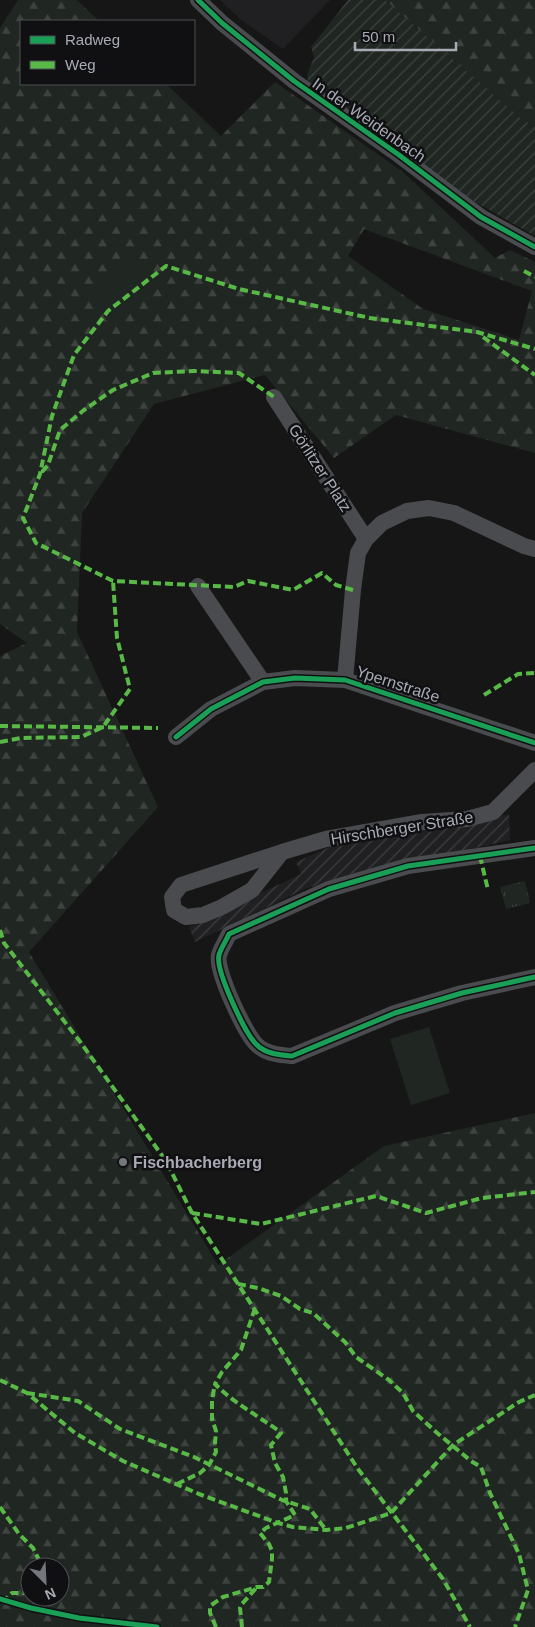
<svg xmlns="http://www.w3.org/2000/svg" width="535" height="1627" viewBox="0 0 535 1627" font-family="Arial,sans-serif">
  <defs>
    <pattern id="industrial-furrows" width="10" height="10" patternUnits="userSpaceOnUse" patternTransform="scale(1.25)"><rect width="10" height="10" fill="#202022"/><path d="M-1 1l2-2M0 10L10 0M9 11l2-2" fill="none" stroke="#3e3e40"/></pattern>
    <pattern id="grass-tufts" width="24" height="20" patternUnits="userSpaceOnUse" patternTransform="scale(1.25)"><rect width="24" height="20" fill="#202621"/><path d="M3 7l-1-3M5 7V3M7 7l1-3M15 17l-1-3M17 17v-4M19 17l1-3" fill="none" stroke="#3e433f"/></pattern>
    <pattern id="forest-firs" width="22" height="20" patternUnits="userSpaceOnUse" patternTransform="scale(1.25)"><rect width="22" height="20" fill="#202621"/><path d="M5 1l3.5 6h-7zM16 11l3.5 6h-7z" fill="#3e433f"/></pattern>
    <pattern id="garden-furrows" width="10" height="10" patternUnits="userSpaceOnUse" patternTransform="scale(1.25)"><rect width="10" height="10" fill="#202621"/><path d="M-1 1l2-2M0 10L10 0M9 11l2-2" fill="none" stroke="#3e433f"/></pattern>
  </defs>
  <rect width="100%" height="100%" fill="#161616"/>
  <!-- built -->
  <path fill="#202022" d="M220,0H330L283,49L241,20Z"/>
  <!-- industrial -->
  <path fill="url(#industrial-furrows)" d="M509,814L510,840L307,888L195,942L189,927L301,874L296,862L339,843Z"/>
  <!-- grass -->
  <path fill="url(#grass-tufts)" d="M525,881L530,903L506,909L500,887Z"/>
  <!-- forest -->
  <path fill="url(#forest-firs)" fill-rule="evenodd" d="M18,0H77L99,21H21V84H166L221,136L275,82L403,172L495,258L510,250L535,262V453L396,415L334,458L265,375L154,404L82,513L77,632L158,807L29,952L218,1265L384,1146L535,1113V1627H0V656L27,643L0,624V28ZM364,229L532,291L519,340L423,309L348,256ZM30,1567H60V1597H30Z
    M385,0H535V126L523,120Z"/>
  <!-- garden -->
  <path fill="url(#garden-furrows)" d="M348,0H385L523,120L535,126V236L463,195L309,86L307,75L314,57L311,47Z"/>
  <!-- pitch -->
  <path fill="#202621" d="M133,261L151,281L113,315L94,294Z
    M429,1027L450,1093L411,1105L390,1039Z"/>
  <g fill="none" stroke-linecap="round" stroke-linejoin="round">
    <!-- minor -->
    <path stroke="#4a4b4e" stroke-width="16" d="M198,0L222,23L294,81L399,155L481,217L535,247
      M274,397L366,539
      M198,586L263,682
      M345,680L353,590L358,553L366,539L382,523L407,511L429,508L454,513L524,546L535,549
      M176,737L211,709L263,682L295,678L345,680L535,743
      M535,848L408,866L329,889L229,934C226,941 221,948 219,955C215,970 245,1033 256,1044C265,1054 280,1055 292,1056L395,1013L462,993L535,977
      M282,852L252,890L222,907L203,915L186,917L174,910L172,897L181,885L282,852L326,839L422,822L467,819L493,812L535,770"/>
    <!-- quiet -->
    <path stroke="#58b947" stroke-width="4" stroke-dasharray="8 4" stroke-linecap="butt" d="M524,271L535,277
      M483,337L535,375
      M42,472L48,465L60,430L84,410L113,390L153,373L194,371L239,373L274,397
      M353,590L336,585L322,573L293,590L248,581L234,587L113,581L36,543L23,518L40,474L52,416L74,355L108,311L166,266L239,289L370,318L477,332L535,349
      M484,695L518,674L535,673
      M0,726L158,728
      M0,742L21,738L81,737L103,727L130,689L117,638L113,581
      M480,856L488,890
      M0,930L4,943L81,1043L166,1161L192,1213L358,1469L443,1579L470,1627
      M192,1213L261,1224L376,1196L426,1213L482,1198L535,1192
      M238,1284L258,1288L281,1296L300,1309L313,1313L345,1342L356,1357L389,1380L403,1393L413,1411L436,1432L471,1461L481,1467L490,1493L519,1554L528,1590L515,1627
      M0,1380L27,1393L75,1433L123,1461L199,1494L278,1523L293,1527L326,1530L346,1528L391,1513L453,1445L519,1402L535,1395
      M27,1393L78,1401L120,1429L194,1457L282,1500L310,1509L326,1530
      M177,1484L200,1473L209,1465L216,1452L215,1443L216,1431L212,1419V1400L215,1384
      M0,1507L19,1534L33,1548L41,1564L40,1567
      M2,1602L12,1593H25L30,1590
      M216,1627L210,1613V1606L223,1597L257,1587H263L269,1582L272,1559V1551L269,1544L260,1533L266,1528L295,1515L286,1501V1493L283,1477L275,1463L271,1445L281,1433C272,1425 263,1421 254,1414C240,1405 227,1396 215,1384L222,1372L241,1350L255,1308
      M242,1627L240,1608L242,1604L257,1587"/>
    <defs>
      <path id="cycleway" d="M198,0L222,23L294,81L399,155L481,217L535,247
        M176,737L211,709L263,682L295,678L345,680L535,743
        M535,848L408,866L329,889L229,934C226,941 221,948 219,955C215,970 245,1033 256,1044C265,1054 280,1055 292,1056L395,1013L462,993L535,977
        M0,1599L31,1608L79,1618L157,1627"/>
    </defs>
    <!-- cycleway casing -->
    <use href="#cycleway" stroke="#101012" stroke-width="8"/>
    <!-- cycleway -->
    <use href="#cycleway" stroke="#1a9f57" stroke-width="5"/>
  </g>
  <!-- markers -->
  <circle fill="#75777e" stroke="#101012" stroke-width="2" cx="123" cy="1162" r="5"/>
  <g text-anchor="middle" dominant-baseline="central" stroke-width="5" stroke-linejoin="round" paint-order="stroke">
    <!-- street labels -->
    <g font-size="16" fill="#a8abb6" stroke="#101012">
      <text transform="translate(369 120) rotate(35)">In der Weidenbach</text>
      <text transform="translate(320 468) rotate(57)">Görlitzer Platz</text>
      <text transform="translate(398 684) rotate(18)">Ypernstraße</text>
      <text transform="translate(402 828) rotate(-9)">Hirschberger Straße</text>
    </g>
    <!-- poi labels -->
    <g font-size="16" font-weight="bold" fill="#a8abb6" stroke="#101012" text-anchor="start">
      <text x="133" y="1162">Fischbacherberg</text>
    </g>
  </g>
  <!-- legend -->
  <rect x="20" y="20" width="175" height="65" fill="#101012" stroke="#4d4e54"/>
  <rect x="30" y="36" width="25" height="8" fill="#1a9f57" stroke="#4d4e54"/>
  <text x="65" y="45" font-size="15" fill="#a8abb6">Radweg</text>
  <rect x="30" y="61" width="25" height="8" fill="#58b947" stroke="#4d4e54"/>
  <text x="65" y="70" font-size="15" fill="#a8abb6">Weg</text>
  <!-- north arrow -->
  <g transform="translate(45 1582) rotate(156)"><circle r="24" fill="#101012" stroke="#4d4e54"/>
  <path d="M0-4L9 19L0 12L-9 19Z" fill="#75777e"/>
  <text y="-8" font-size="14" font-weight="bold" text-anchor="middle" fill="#a8abb6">N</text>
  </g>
  <!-- scale -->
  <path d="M355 42v8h101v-8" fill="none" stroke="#a8abb6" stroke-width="2.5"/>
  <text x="362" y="42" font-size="15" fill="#a8abb6" stroke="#101012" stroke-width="4" paint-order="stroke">50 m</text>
</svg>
